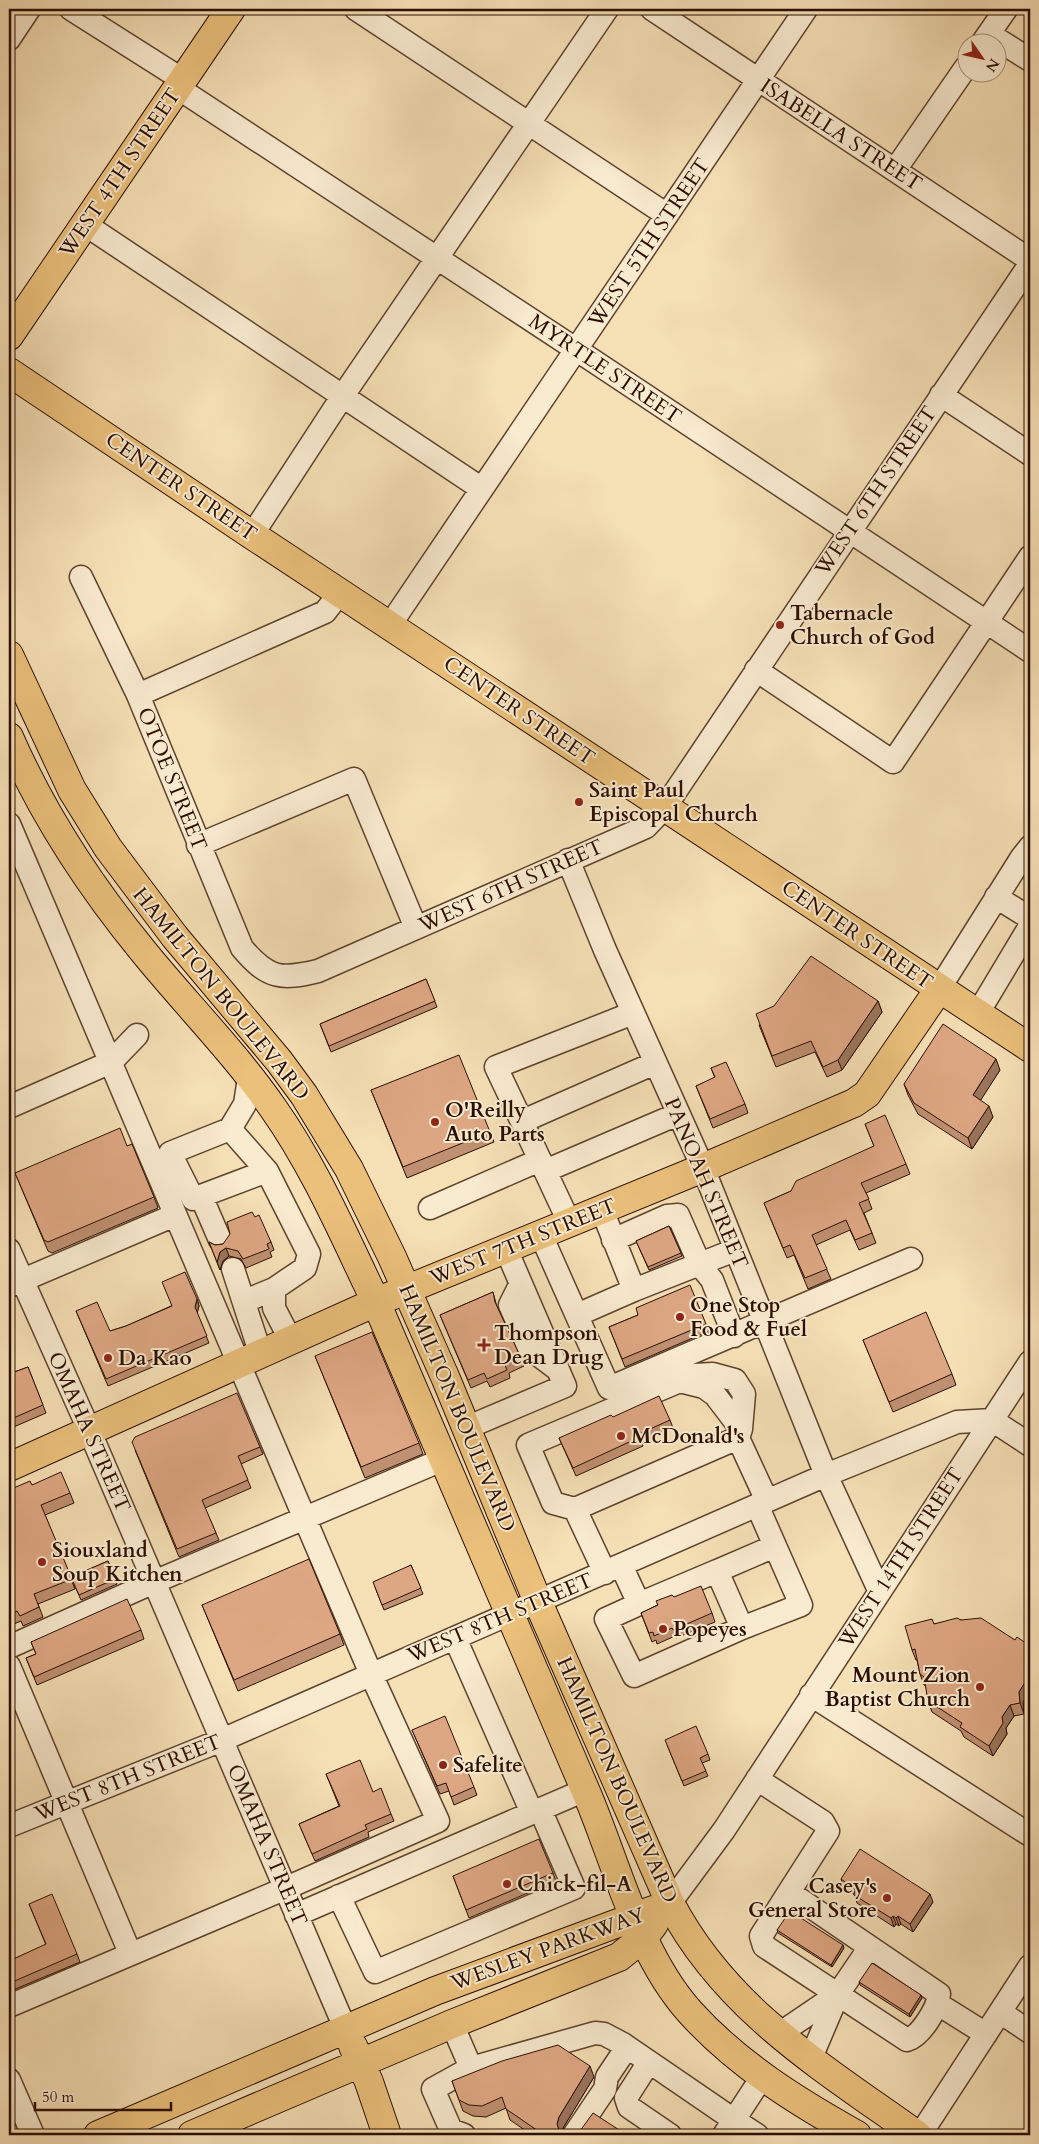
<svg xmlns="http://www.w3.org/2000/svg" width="1039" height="2144" viewBox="0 0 1039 2144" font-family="Cardo,serif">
  <rect width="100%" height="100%" fill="#f6e0b6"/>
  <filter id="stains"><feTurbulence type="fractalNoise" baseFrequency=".004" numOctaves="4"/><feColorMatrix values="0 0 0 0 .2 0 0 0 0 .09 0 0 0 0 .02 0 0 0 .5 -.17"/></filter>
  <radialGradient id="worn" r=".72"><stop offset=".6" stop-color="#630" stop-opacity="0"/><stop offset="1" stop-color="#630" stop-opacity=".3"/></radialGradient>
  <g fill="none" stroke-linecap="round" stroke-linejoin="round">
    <defs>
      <path id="minor" d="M71,9L183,80
        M356,9L667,215
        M652,9L1030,260
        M989,34L1030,60
        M9,39L29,9
        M983,42L1006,9
        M178,88L577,350L1030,651
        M895,170L966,67
        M86,225L482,489
        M941,395L1030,454
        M252,535L342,397L607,9
        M81,577L138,695L242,948C268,979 281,980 318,971L646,827L665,807L1030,264
        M390,625L806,9
        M756,670L893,762L1030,557
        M138,695L325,612L340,593
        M9,824L371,1674L438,1821L284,1889L9,2006
        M198,845L354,779L416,928
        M568,860L605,950L703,1168L826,1475L879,1590
        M996,897L1030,918
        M939,989L1022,857L1030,847
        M978,1013L1030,926
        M9,1107L111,1062L137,1035
        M523,1121L655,1063
        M230,1129L245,1104L249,1078
        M540,1160L570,1224
        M545,1171L678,1114
        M201,1196L220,1240
        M430,1208L540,1160L496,1067L633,1013
        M602,1210L634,1290L735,1250
        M541,1235L609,1388L911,1259
        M613,1240L667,1216L678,1215L700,1265L712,1280L734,1336
        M9,1250L90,1432L345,2028
        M233,1269L261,1355
        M520,1285L510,1305L529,1348L557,1369
        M9,1286L175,1215
        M274,1289V1308L291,1341
        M245,1301L274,1289L305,1268L309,1254L267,1171L230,1129L170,1153L193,1199L267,1171
        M577,1315L634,1290
        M680,1381L704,1387L715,1395L741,1429
        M466,1428L565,1386L506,1249
        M575,1509L553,1503L528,1445L694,1375L713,1374L735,1380L744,1394L741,1429L738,1438L767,1501
        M621,1565L639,1604L606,1619L634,1676L742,1628L717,1571L639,1604
        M717,1571L775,1546
        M605,1573L575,1509L738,1438
        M742,1628L801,1605L757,1505
        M455,1638L532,1813
        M9,1647L154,1582L442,1460
        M9,1666L130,1953
        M811,1695L1030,1835
        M757,1779L823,1822L828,1831L789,1892
        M9,1826L222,1740L826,1475L957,1422L992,1420L1030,1445
        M789,1892L939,1994C938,2008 921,2036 907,2040L764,1946L761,1936Z
        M339,1896L375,1972L574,1888L540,1809
        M670,1903L724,1830L1030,1362
        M296,1915L585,1790
        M938,2004L986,2034
        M1000,2012L1030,2032
        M452,2024L471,2068L595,2033L604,2034L623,2044L734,2120L724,2135
        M779,2034L838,1994
        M810,2060L838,1994L870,1947
        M649,2062L626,2098L629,2107L670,2135
        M9,2080L33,2135
        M464,2135L451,2130L433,2089L471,2068
        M574,2135L605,2089L607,2077L627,2047
        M757,2135L734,2120L762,2077
        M920,2135L1030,1966"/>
      <path id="major" d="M9,336L231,9
        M9,372L252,535L1030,1048
        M9,655L72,790L108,848L175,937L279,1061L304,1095L349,1169L392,1257L446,1379L538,1602L670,1903C726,2010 822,2067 917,2135
        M9,737C43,815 89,885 143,951C186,1004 235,1053 273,1108C316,1169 344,1236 376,1302C446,1466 516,1630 587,1794C617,1865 638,1954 690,2012C737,2064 796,2101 857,2135
        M9,1467L376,1302L703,1168L854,1103L867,1094L939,989
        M353,2046L369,2082L387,2135
        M98,2135L435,1991L653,1910
        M192,2135L452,2024L619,1957L644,1937L654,1924"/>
    </defs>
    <!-- minor casing -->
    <use href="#minor" stroke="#5e422e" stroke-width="25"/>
    <!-- major casing -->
    <use href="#major" stroke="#2b0e00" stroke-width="30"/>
    <!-- minor -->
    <use href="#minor" stroke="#f9ebd0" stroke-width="22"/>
    <!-- major -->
    <use href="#major" stroke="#ebc07b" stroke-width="28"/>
  </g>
  <!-- wall -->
  <path fill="#bf9071" stroke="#2b0e00" d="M426,979L437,1007L331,1052L320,1024Z
    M878,1001L882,1012L842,1070L827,1077L815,1052L776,1067L759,1025Z
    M711,1068L745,1104L748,1113L713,1128L696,1086L715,1078Z
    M1000,1070L980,1100L993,1117L972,1149L918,1114L908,1095L904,1084Z
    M371,1090L490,1132L494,1142L407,1178Z
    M865,1124L906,1164L910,1174L866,1193L872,1209L864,1213L876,1243L859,1250L850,1230L816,1245L831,1279L808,1289L794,1255L787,1258L764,1203L791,1191L874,1146Z
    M127,1146L154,1197L158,1208L52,1253L48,1251L15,1173Z
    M255,1217L271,1242L274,1250L270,1252L272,1257L246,1268L241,1259L229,1256L223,1261L220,1270L209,1242L215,1245L223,1244Z
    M669,1226L682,1256L649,1270L636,1241Z
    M493,1292L497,1307L524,1366L509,1373L510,1378L490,1387L487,1381L471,1388L440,1315Z
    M197,1299L199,1306L197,1313L209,1343L108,1386L76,1311L110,1331L126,1326L171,1306Z
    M638,1315L706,1324L709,1331L625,1367L609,1327Z
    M863,1340L952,1374L956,1385L893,1412Z
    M315,1356L419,1443L423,1454L365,1478Z
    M28,1367L46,1413L9,1429V1374Z
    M670,1420L673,1428L642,1443L643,1446L576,1476L559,1438Z
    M260,1447L263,1454L241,1464L251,1488L205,1508L219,1540L179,1557L135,1450Z
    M32,1485L70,1493L74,1503L45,1515L75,1589L38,1604L43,1617L23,1626L21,1621L9,1626V1490Z
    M108,1561L117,1584L81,1600L71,1577Z
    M411,1565L423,1594L384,1610L375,1587Z
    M674,1597L712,1613L715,1622L676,1638L675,1636L657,1644L656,1640L652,1642L641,1613Z
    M202,1605L340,1634L344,1645L238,1691Z
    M961,1620L1030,1646V1691L1023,1702L1024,1714L1014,1716L1006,1728L1007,1734L993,1756L964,1737L961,1731L932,1712L928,1701L926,1686L924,1685L920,1674L917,1660H916L912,1650L934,1624Z
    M141,1630L144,1639L37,1685L26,1658L36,1654L31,1642Z
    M412,1730L474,1787L477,1795L454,1805L449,1791L440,1794Z
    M667,1745L708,1754L710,1760L702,1763L708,1776L684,1786Z
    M326,1774L373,1792L391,1814L394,1821L368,1832L369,1837L315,1861L299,1824L339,1806Z
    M553,1873L556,1881L469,1918L453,1876Z
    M841,1879L933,1902L913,1932L901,1924L899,1926L896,1924L894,1927L857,1903L854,1894L844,1888Z
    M29,1904L77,1954L80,1962L13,1990L9,1980V1961L46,1945Z
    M777,1930L844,1948L832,1967L778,1933Z
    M859,1982L922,1998L910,2017L860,1985Z
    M594,2077L563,2128L562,2132L566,2135H532L510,2120L506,2108L486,2117L473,2116L463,2111L452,2081Z"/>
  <!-- shaded-wall -->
  <path fill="#9b755c" stroke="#2b0e00" d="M878,1001L882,1012L842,1070L838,1060Z
    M996,1059L1000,1070L977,1106L973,1095Z
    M989,1106L993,1117L972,1149L968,1138Z
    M226,1248L229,1256L223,1261L220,1270L217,1262L220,1252Z
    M197,1299L199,1306L197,1314L195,1307Z
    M1027,1679L1030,1686V1691L1023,1702L1024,1714L1020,1703L1019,1692Z
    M1010,1705L1014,1716L1006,1728L1007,1734L993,1756L989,1746L1002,1717Z
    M930,1894L933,1902L913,1932L910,1924Z
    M893,1916L896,1924L894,1927L891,1918Z
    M898,1916L901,1924L899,1926L896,1918Z
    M843,1945L844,1948L832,1967L831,1965Z
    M921,1995L922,1998L910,2017L909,2014Z
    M590,2066L594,2077L563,2128L560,2135L557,2124L559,2117Z"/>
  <!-- building -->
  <path fill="#dea783" stroke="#2b0e00" d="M811,956L878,1001L838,1060L823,1067L811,1041L772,1056L756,1014L774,1006Z
    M426,979L435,1001L329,1046L320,1024Z
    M943,1024L996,1059L973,1095L989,1106L968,1138L914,1103L904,1084Z
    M459,1055L490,1132L403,1167L371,1090Z
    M726,1062L745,1104L710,1119L696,1086L715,1077L711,1068Z
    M885,1115L906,1164L861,1183L869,1199L859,1203L872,1233L855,1240L846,1220L812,1235L827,1269L805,1278L790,1245L783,1248L764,1203L791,1191L796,1181L874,1146L865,1124Z
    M120,1128L127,1146L132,1144L154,1197L48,1242L44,1240L15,1173Z
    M252,1212L255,1217L259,1215L271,1242L267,1244L269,1249L243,1259L238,1251L226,1248L220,1252L217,1262L209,1242L215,1245L223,1244L230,1234L227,1222Z
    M669,1226L681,1253L648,1267L636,1241Z
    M185,1272L197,1299L195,1307L207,1336L106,1379L76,1311L97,1302L110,1331L126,1326L172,1306L162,1282Z
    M690,1285L706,1324L622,1359L609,1327L638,1315L636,1308Z
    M493,1292L495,1302L521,1358L505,1365L507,1370L487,1379L484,1373L468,1380L440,1315Z
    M926,1312L952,1374L889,1402L863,1340Z
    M372,1332L419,1443L361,1467L315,1356Z
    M28,1367L43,1405L9,1420V1374Z
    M237,1393L260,1447L238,1456L248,1480L202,1500L216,1533L177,1549L132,1442L135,1437Z
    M659,1396L670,1420L639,1434L640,1437L573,1468L559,1438L611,1415L613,1417Z
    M61,1472L70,1493L41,1505L72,1579L34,1594L39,1607L20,1616L17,1611L9,1615V1490L30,1481L32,1485Z
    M309,1559L340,1634L234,1680L202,1605Z
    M108,1561L115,1579L79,1595L71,1577Z
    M411,1565L421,1588L382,1605L373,1582Z
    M701,1586L712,1613L673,1630L672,1628L654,1636L653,1632L649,1633L641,1613L658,1605L656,1601L672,1595L674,1597Z
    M127,1599L141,1630L34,1677L26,1658L36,1654L31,1642Z
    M957,1618L961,1620L981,1618L1015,1640L1017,1637L1030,1646V1679H1027L1019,1692L1020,1703L1010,1705L1002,1717L1003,1723L989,1746L960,1727L962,1723L928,1701L924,1677L920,1674L915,1649L912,1650L905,1626L932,1619L934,1624Z
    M445,1716L474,1787L451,1797L446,1783L437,1786L412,1730Z
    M696,1726L708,1754L700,1758L706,1771L682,1781L665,1740Z
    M360,1760L373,1792L381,1788L391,1814L365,1825L367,1829L312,1854L299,1824L340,1806L326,1774Z
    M539,1839L553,1873L466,1910L453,1876Z
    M860,1849L930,1894L910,1924L898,1916L896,1918L893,1916L891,1918L854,1895L855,1889L841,1879Z
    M52,1894L77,1954L10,1983L9,1979V1961L46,1944L29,1904Z
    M790,1911L843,1945L831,1965L777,1930Z
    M872,1963L921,1995L909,2014L859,1982Z
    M558,2045L590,2066L559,2117L557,2124L559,2130L566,2135H544L506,2109L502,2097L482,2106L469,2105L459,2100L452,2081L502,2061Z
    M593,2113L627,2135H577Z"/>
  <!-- markers -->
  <g fill="#8f2418" stroke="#f9ebd0" stroke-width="2">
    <circle cx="780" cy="625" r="5"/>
    <circle cx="579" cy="802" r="5"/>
    <circle cx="435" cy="1122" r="5"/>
    <circle cx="680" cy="1317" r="5"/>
    <path d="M481.5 1337.5h5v5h5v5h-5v5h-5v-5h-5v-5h5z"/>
    <circle cx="108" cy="1358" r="5"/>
    <circle cx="621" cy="1436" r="5"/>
    <circle cx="42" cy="1562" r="5"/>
    <circle cx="663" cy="1629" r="5"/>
    <circle cx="980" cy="1687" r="5"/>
    <circle cx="443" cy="1765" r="5"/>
    <circle cx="507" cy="1884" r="5"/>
    <circle cx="887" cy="1898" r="5"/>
  </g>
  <g text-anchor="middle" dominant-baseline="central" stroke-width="4" stroke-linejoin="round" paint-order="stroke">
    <!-- street labels -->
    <g font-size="21" fill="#2b0e00" stroke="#f9ebd0">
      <text transform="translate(841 135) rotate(33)">ISABELLA STREET</text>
      <text transform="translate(120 173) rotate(-56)">WEST 4TH STREET</text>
      <text transform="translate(649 243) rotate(-56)">WEST 5TH STREET</text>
      <text transform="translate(605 369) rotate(34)">MYRTLE STREET</text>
      <text transform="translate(181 487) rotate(34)">CENTER STREET</text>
      <text transform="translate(876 491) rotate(-56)">WEST 6TH STREET</text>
      <text transform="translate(519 711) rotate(34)">CENTER STREET</text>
      <text transform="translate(172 779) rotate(68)">OTOE STREET</text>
      <text transform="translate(511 886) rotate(-24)">WEST 6TH STREET</text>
      <text transform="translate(857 935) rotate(34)">CENTER STREET</text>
      <text transform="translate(221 994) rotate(51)">HAMILTON BOULEVARD</text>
      <text transform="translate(706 1183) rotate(67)">PANOAH STREET</text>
      <text transform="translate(523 1242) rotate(-22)">WEST 7TH STREET</text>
      <text transform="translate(457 1408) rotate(67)">HAMILTON BOULEVARD</text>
      <text transform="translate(89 1432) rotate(66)">OMAHA STREET</text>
      <text transform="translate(901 1558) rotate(-57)">WEST 14TH STREET</text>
      <text transform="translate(500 1618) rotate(-23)">WEST 8TH STREET</text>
      <text transform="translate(128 1778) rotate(-22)">WEST 8TH STREET</text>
      <text transform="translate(617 1780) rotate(66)">HAMILTON BOULEVARD</text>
      <text transform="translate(267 1845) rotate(67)">OMAHA STREET</text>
      <text transform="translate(548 1949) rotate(-20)">WESLEY PARKWAY</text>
    </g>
    <!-- poi labels -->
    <g font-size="21" font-weight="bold" fill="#2b0e00" stroke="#f9ebd0" text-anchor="start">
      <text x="790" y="613">Tabernacle<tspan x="790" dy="24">Church of God</tspan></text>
      <text x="589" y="790">Saint Paul<tspan x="589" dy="24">Episcopal Church</tspan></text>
      <text x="445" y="1110">O'Reilly<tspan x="445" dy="24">Auto Parts</tspan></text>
      <text x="690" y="1305">One Stop<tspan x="690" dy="24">Food &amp; Fuel</tspan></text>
      <text x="494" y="1333">Thompson<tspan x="494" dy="24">Dean Drug</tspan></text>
      <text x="118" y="1358">Da Kao</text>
      <text x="631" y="1436">McDonald's</text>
      <text x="52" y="1550">Siouxland<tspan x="52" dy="24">Soup Kitchen</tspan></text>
      <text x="673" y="1629">Popeyes</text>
      <text x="970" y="1675" text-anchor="end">Mount Zion<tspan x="970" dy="24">Baptist Church</tspan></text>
      <text x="453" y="1765">Safelite</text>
      <text x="517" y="1884">Chick-fil-A</text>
      <text x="877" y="1886" text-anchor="end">Casey's<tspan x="877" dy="24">General Store</tspan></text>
    </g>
  </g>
  <!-- margin -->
  <rect width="1039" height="2144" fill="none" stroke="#f6e0b6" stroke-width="30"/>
  <rect x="10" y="10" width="1019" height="2124" fill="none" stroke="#2b0e00" stroke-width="2.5"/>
  <rect x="15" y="15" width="1009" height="2114" fill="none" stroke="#2b0e00"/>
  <!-- north arrow -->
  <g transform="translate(982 58) rotate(124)"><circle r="24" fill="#f9ebd0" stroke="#a7937d"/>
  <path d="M0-4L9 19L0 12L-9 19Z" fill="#8f2418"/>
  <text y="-8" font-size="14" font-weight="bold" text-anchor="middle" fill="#2b0e00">N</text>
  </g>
  <!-- scale -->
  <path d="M35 2102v8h136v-8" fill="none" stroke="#2b0e00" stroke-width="2.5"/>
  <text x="42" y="2102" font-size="15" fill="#2b0e00" stroke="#f9ebd0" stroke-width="4" paint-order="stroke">50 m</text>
  <rect width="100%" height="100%" filter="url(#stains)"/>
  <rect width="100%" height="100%" fill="url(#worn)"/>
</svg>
